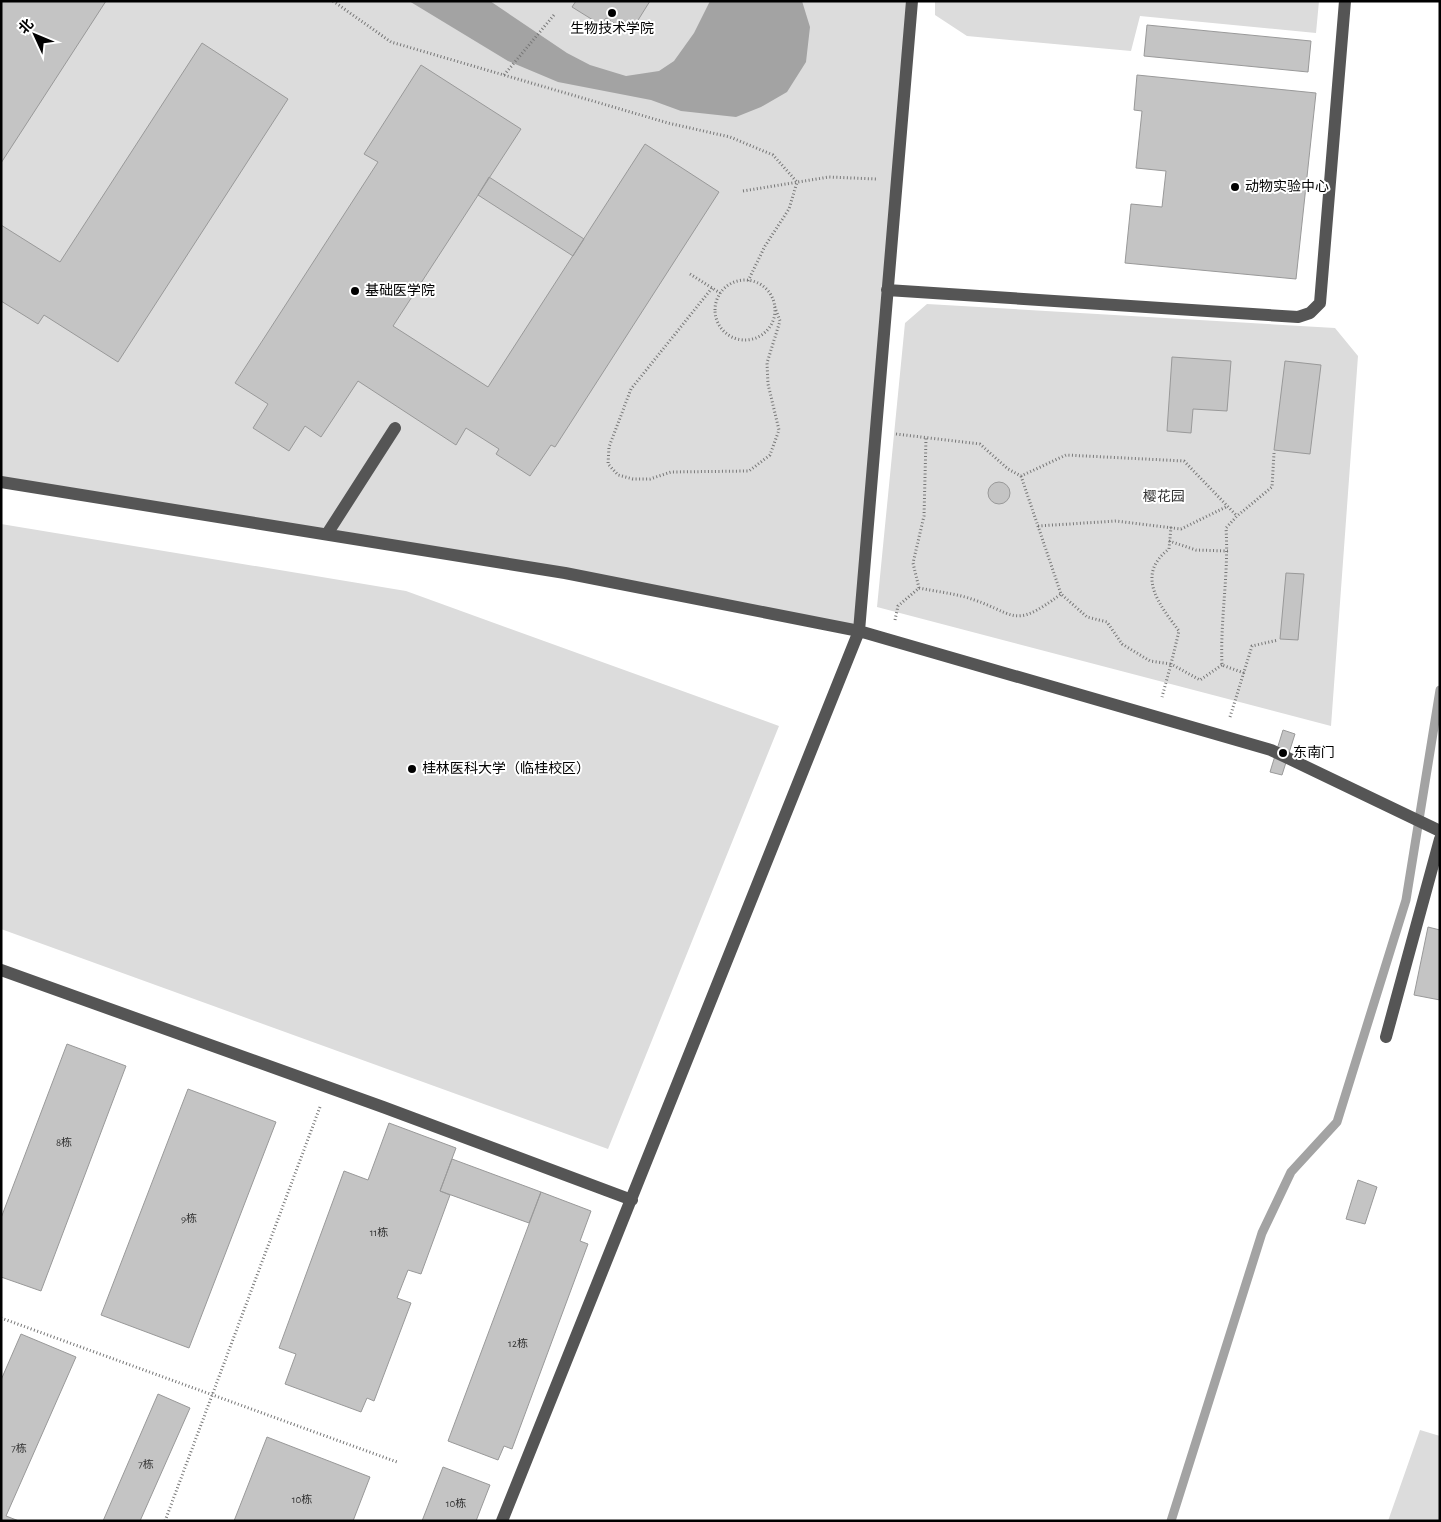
<svg xmlns="http://www.w3.org/2000/svg" width="1441" height="1522" viewBox="0 0 1441 1522" font-family="'Alegreya Sans','Noto Sans SC',sans-serif">
  <rect width="100%" height="100%" fill="#fff"/>
  <!-- green -->
  <path fill="#dcdcdc" d="M1,1H912L859,631L629,586L1,482Z
    M935,1H1319L1316,33L1140,16L1131,51L967,36L935,15Z
    M927,304L1335,328L1358,356L1331,726L877,607L905,323Z
    M1,524L406,591L779,726L608,1149L1,929Z
    M1420,1430L1440,1436V1521H1388Z"/>
  <!-- water -->
  <path fill="#a3a3a3" d="M409,1H490L567,53L590,65L626,76L659,71L674,61L694,33L710,1H802L810,27L806,62L787,92L761,107L736,117L681,111L651,100L558,82L508,61Z"/>
  <g fill="none" stroke-linecap="round" stroke-linejoin="round">
    <!-- stream -->
    <path stroke="#a3a3a3" stroke-width="9" d="M1171,1521L1262,1233L1291,1172L1337,1122L1406,900L1440,690"/>
  </g>
  <!-- building -->
  <path fill="#c4c4c4" stroke="#999" d="M1,1H106L1,163Z
    M576,1H650L630,33L606,18L601,25L572,7Z
    M1147,25L1311,41L1308,72L1144,56Z
    M202,43L288,99L118,362L44,315L38,324L1,301V225L60,262Z
    M421,65L521,129L393,326L488,387L645,144L719,192L555,447L551,445L530,476L496,454L499,449L466,428L456,445L358,381L321,437L305,426L289,451L253,428L268,404L235,383L378,162L364,154Z
    M1137,75L1316,93L1296,279L1125,263L1131,204L1162,207L1166,171L1136,168L1142,111L1134,110Z
    M489,177L584,239L573,256L478,195Z
    M1172,357L1231,361L1227,411L1193,409L1191,433L1167,431Z
    M1285,361L1321,365L1310,454L1274,450Z
    M988 493a11 11 0 1 1 22 0a11 11 0 1 1-22 0Z
    M1286,573L1304,574L1298,640L1280,639Z
    M1283,730L1295,734L1282,775L1270,772Z
    M1428,927L1440,930V1000L1414,995Z
    M67,1044L126,1066L41,1291L1,1277V1218Z
    M188,1089L276,1122L189,1348L101,1315Z
    M389,1123L456,1148L440,1191L450,1195L421,1274L408,1270L397,1298L411,1303L374,1401L367,1398L361,1412L285,1384L296,1354L279,1348L344,1171L368,1180Z
    M452,1159L541,1192L529,1223L440,1191Z
    M1358,1180L1377,1187L1365,1224L1346,1219Z
    M541,1192L591,1211L580,1241L588,1244L512,1449L504,1446L498,1460L448,1441Z
    M21,1334L76,1357L6,1516L19,1521H1V1380Z
    M158,1394L190,1408L140,1521H103Z
    M267,1437L370,1477L353,1521H234Z
    M443,1467L490,1485L476,1521H422Z"/>
  <g fill="none" stroke-linecap="round" stroke-linejoin="round">
    <!-- path -->
    <path stroke="#777" stroke-width="3" stroke-dasharray="1 2.5" stroke-linecap="butt" d="M333,1L391,42L668,123L730,137L773,155L797,182L789,209L765,246L748,281
      M504,75L554,15
      M743,191L829,177L876,179
      M690,274L720,293
      M715 310a30 30 0 1 1 60 0a30 30 0 1 1-60 0Z
      M712,288L631,389L609,447L608,464L618,475L633,479H650L671,472L749,471L770,455L779,430L768,384L767,363L780,321L774,305
      M896,434L980,444L1008,469L1021,476L1066,455L1184,461L1237,516
      M1021,476L1061,594L1087,617L1107,622L1122,644L1150,661L1171,664L1162,697
      M1038,526L1116,521L1181,529L1228,506
      M1171,527L1169,549C1135,575 1159,604 1179,631L1171,664L1200,680L1222,665
      M1169,541L1196,550L1228,551
      M919,588C934,591 950,593 965,597C1017,612 1010,632 1061,594
      M895,620L898,606L919,588L913,563L924,516L926,438
      M1244,673L1222,665C1220,619 1229,574 1226,528L1237,516L1272,487L1274,453
      M1230,717L1252,646L1278,640
      M1,1318L397,1462
      M165,1521L320,1107"/>
    <!-- minor -->
    <path stroke="#555" stroke-width="12" d="M887,290L1298,317L1310,313L1320,303L1345,1
      M1,482L565,573L859,631L1271,750L1440,831
      M327,534L395,428
      M1,970L383,1107L632,1200
      M1386,1037L1440,839
      M502,1521L859,631L912,1"/>
  </g>
  <!-- markers -->
  <g fill="#000" stroke="#fff" stroke-width="2">
    <circle cx="612" cy="13" r="5"/>
    <circle cx="1235" cy="187" r="5"/>
    <circle cx="355" cy="291" r="5"/>
    <circle cx="1283" cy="753" r="5"/>
    <circle cx="412" cy="769" r="5"/>
  </g>
  <g text-anchor="middle" dominant-baseline="central" stroke-width="4" stroke-linejoin="round" paint-order="stroke">
    <!-- number labels -->
    <g font-size="11" fill="#313131">
      <text x="64" y="1142">8栋</text>
      <text x="189" y="1218">9栋</text>
      <text x="379" y="1232">11栋</text>
      <text x="518" y="1343">12栋</text>
      <text x="19" y="1448">7栋</text>
      <text x="146" y="1464">7栋</text>
      <text x="302" y="1499">10栋</text>
      <text x="456" y="1503">10栋</text>
    </g>
    <!-- poi labels -->
    <g font-size="14" fill="#000" stroke="#fff" text-anchor="start">
      <text x="612" y="29" text-anchor="middle">生物技术学院</text>
      <text x="1245" y="187">动物实验中心</text>
      <text x="365" y="291">基础医学院</text>
      <text x="1293" y="753">东南门</text>
      <text x="422" y="769">桂林医科大学（临桂校区）</text>
    </g>
    <!-- park labels -->
    <g font-size="14" fill="#333" stroke="#fff">
      <text x="1164" y="497">樱花园</text>
    </g>
  </g>
  <!-- border -->
  <rect width="1441" height="1522" fill="none" stroke="#000000" stroke-width="5"/>
  <!-- north arrow -->
  <g transform="translate(35 35) rotate(314)" stroke="#ffffff" stroke-width="4" paint-order="stroke">
  <path d="M0-4L9 19L0 12L-9 19Z" fill="#000000"/>
  <text y="-8" font-size="14" font-weight="bold" text-anchor="middle" fill="#000000">北</text>
  </g>
</svg>
